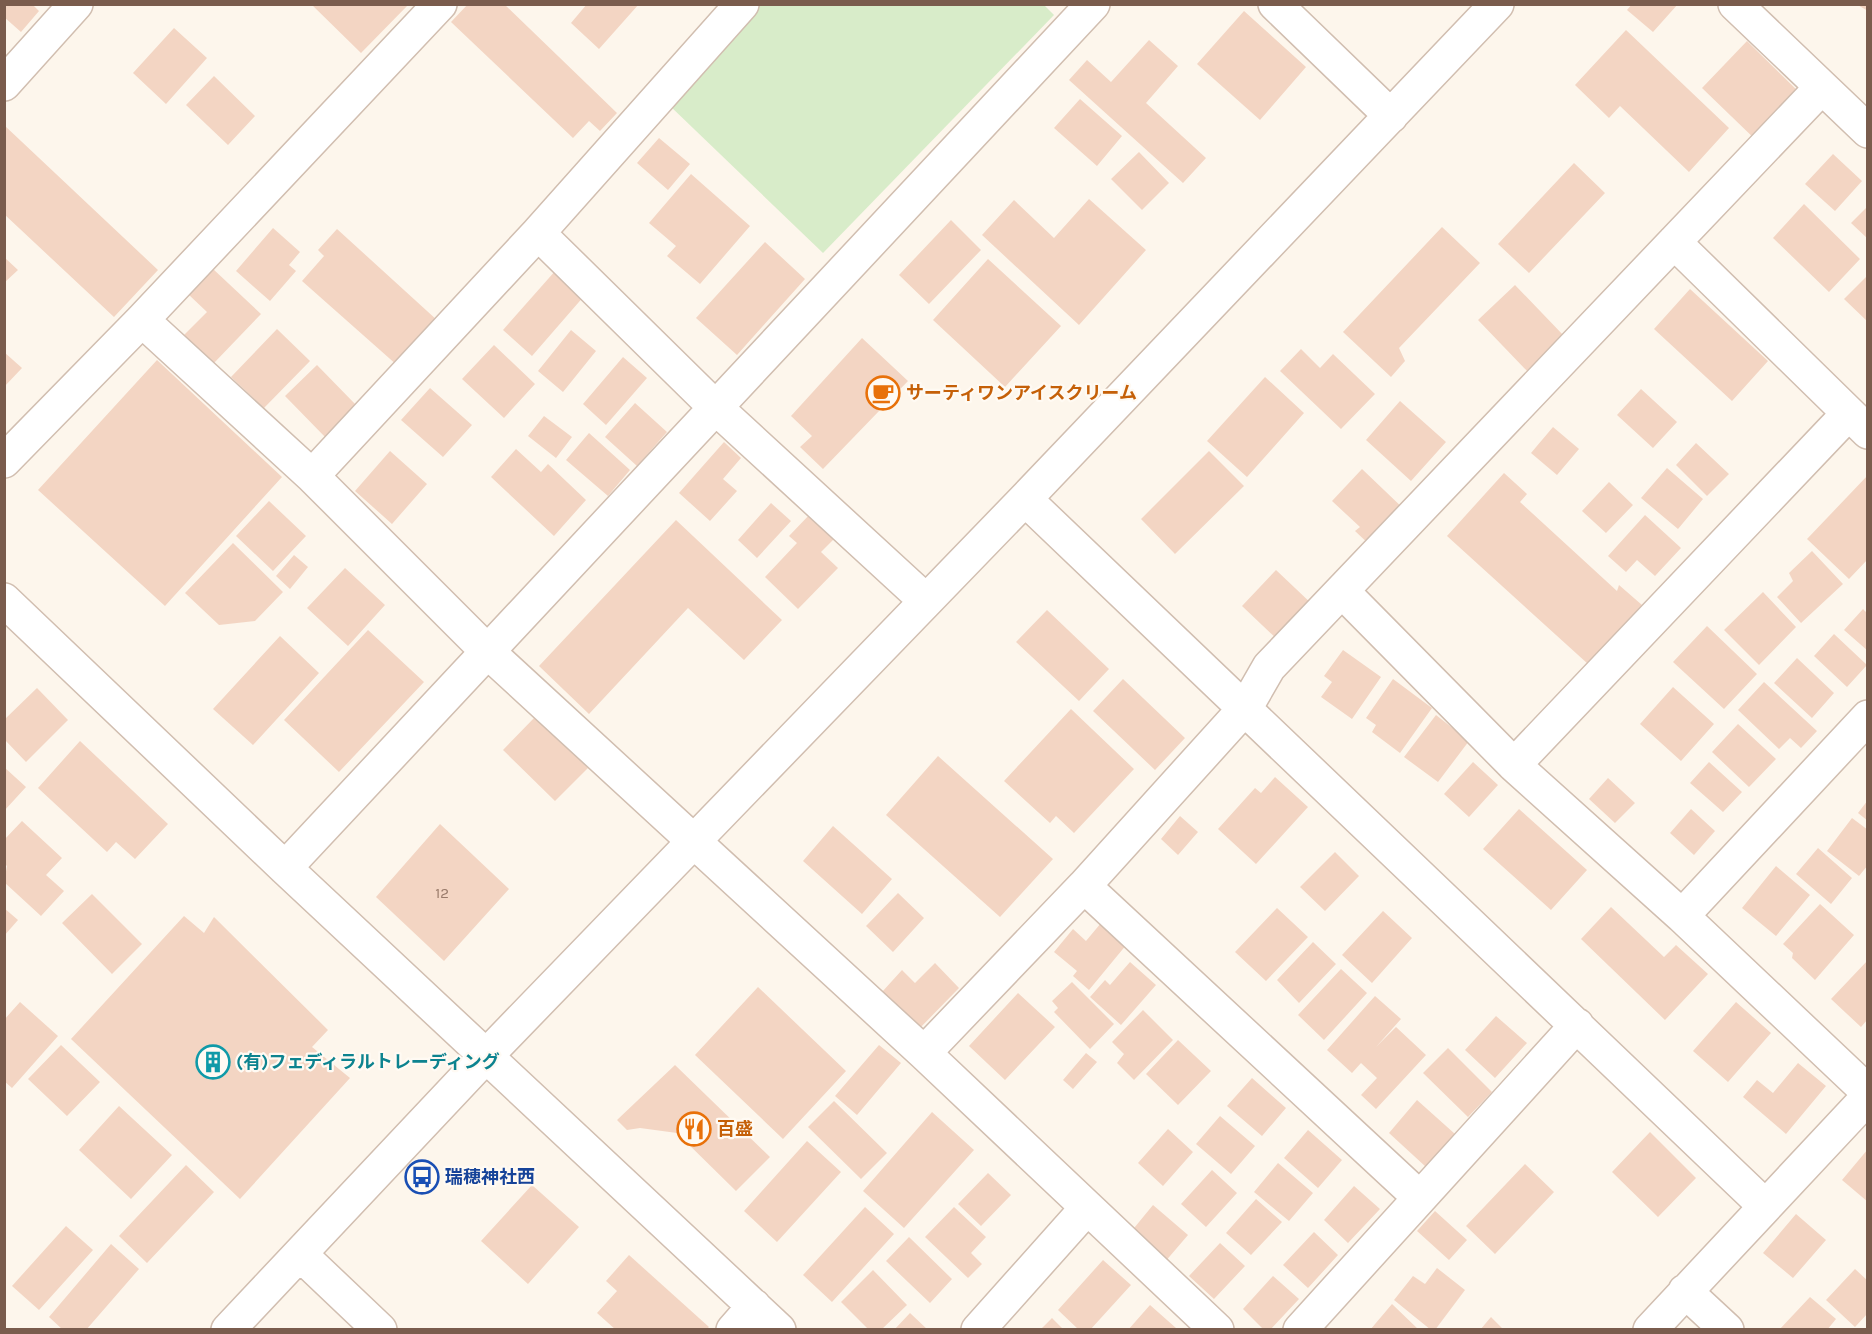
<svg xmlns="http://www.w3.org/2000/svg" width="1872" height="1334" viewBox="0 0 1872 1334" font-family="Karla,'Noto Sans JP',sans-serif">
  <rect width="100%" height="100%" fill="#fdf6ec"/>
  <!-- green -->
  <path fill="#d8ecc9" d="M1043,4L1054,15L823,253L669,105L760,5Z"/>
  <!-- building -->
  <path fill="#f3d5c3" d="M4,4H32L39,11L21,32L4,17Z
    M311,4H409L361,53Z
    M468,4H504L617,113L600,131L589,121L573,138L451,22Z
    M587,4H639L599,49L571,23Z
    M1632,4H1678L1653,32L1627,10Z
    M1856,4H1868V11Z
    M1244,11L1306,67L1260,120L1197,64Z
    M174,28L207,58L166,104L133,73Z
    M1626,30L1729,128L1689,172L1620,106L1609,118L1575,85Z
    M1149,40L1178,66L1146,103L1206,158L1183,183L1069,80L1087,60L1111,82Z
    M1747,41L1805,98L1760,144L1702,88Z
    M214,76L255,116L228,145L186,105Z
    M1080,99L1122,136L1097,166L1054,128Z
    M4,125L158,270L114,317L4,214Z
    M659,138L690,164L668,190L637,163Z
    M1139,152L1169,183L1142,210L1111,179Z
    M1833,154L1862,181L1835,211L1805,184Z
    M1574,163L1605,193L1529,273L1498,244Z
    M691,174L750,226L700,284L667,256L676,246L649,223Z
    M1089,199L1146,250L1079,325L982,235L1014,200L1054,238Z
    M1804,204L1860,259L1829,292L1773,238Z
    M1868,206V239L1851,223Z
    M951,220L981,250L929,304L899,275Z
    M1442,227L1480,263L1399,348L1405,361L1391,377L1343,332Z
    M273,228L300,252L289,265L296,271L270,301L236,271Z
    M337,229L438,321L398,366L302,281L324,256L318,250Z
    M765,242L805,279L737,355L696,318Z
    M4,257L18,270L4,283Z
    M988,259L1061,326L1005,387L933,320Z
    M212,268L261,314L214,363L184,335L207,312L188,294Z
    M556,270L585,295L532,356L503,330Z
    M1868,275V322L1844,299Z
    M1515,285L1565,337L1528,372L1478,320Z
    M1690,289L1768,361L1732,401L1654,329Z
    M277,329L310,361L264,408L231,377Z
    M571,330L596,351L563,392L538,371Z
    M862,338L908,381L823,469L800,447L812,436L791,416Z
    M494,345L535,384L504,418L462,379Z
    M1301,349L1320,368L1333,354L1375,394L1341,429L1280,371Z
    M4,352L22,368L4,387Z
    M623,357L647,378L606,425L583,404Z
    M157,360L282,477L165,606L38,490Z
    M317,365L357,406L326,438L285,396Z
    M1265,377L1304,413L1247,477L1207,441Z
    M430,388L472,425L443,457L401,420Z
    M1641,389L1677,422L1653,448L1617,415Z
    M1400,401L1446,442L1411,481L1366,440Z
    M635,403L667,432L637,466L605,437Z
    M544,416L572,437L556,458L528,436Z
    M1553,427L1579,449L1557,475L1531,453Z
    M589,433L630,470L608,496L566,460Z
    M724,442L741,458L723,479L737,491L710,521L679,493Z
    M1696,443L1729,474L1707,496L1676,465Z
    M516,449L541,472L548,464L586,500L554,536L491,477Z
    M390,451L427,484L392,524L355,491Z
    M1209,451L1244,486L1175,554L1141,519Z
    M1667,468L1703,499L1678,529L1641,498Z
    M1362,469L1407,512L1373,548L1355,531L1360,527L1332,501Z
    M1504,473L1527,494L1520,502L1617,591L1619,585L1642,605L1588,664L1447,536Z
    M1868,475V559L1849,579L1807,539Z
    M1609,482L1633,505L1606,533L1582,511Z
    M269,501L306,536L273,571L236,536Z
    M771,503L791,521L757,558L738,540Z
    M812,512L837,536L821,552L838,568L798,609L765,577L797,543L789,536Z
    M1645,515L1681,548L1655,576L1637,560L1626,572L1608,556Z
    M676,520L782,620L744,660L688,608L589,714L539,666Z
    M233,543L283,592L255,621L219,625L185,593Z
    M1812,551L1843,584L1801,623L1777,597L1793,581L1789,573Z
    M294,555L308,567L290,589L276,576Z
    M345,568L385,605L348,646L307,608Z
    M1276,570L1314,606L1280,642L1242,606Z
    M1763,592L1796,627L1759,665L1724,630Z
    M1863,609L1868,614V651L1844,630Z
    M1047,610L1109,669L1079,701L1016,642Z
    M1707,626L1757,674L1724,709L1673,662Z
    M368,630L424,682L339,772L284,720Z
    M1834,634L1867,665L1847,687L1814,656Z
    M280,636L319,673L253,745L213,709Z
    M1343,650L1381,677L1352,719L1321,697L1332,682L1324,676Z
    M1797,658L1834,693L1812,718L1774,683Z
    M1123,679L1185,738L1155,770L1093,711Z
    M1393,679L1432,708L1400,753L1372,732L1376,725L1366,718Z
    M1764,682L1817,731L1801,748L1790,738L1779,749L1738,710Z
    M1673,687L1714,724L1681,761L1640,724Z
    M37,688L68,720L26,762L5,740V719Z
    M1071,709L1134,769L1074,833L1056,816L1050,823L1004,781Z
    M1436,715L1469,741L1438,782L1404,757Z
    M535,717L588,768L555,801L503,750Z
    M1738,724L1776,759L1749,787L1712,752Z
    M80,741L168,824L135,859L116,842L107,852L38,788Z
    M938,756L1053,859L1000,917L886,815Z
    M1473,762L1498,785L1469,817L1444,794Z
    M1709,762L1742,792L1723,812L1690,783Z
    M4,767L26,787L4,811Z
    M1275,777L1308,807L1256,864L1218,829L1255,788L1261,793Z
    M1608,778L1635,803L1615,823L1589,799Z
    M1868,800V821L1858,813Z
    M1519,809L1587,870L1551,910L1483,849Z
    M1691,809L1715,831L1694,855L1670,833Z
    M1180,816L1198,832L1178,855L1161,839Z
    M1852,818L1868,830V865L1859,876L1827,851Z
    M22,821L62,858L46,875L64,891L41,916L4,882L7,866L4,863V840Z
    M440,824L509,889L444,961L376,897Z
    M833,826L892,879L862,914L803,861Z
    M1818,848L1852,878L1831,904L1796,874Z
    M1335,852L1359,876L1325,911L1300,887Z
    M1776,866L1810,895L1776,936L1742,908Z
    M898,893L924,918L893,952L866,926Z
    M92,894L142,944L112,974L62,923Z
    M1820,904L1854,935L1815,980L1792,958L1793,953L1783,944Z
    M1611,907L1664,957L1676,945L1708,974L1665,1020L1581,939Z
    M4,908L18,920L4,936Z
    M1277,908L1308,937L1266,981L1235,952Z
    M1383,911L1412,938L1372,983L1342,955Z
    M184,916L204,933L214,917L328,1030L312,1047L350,1078L240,1199L71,1039Z
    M1101,923L1127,944L1089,990L1073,976L1077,971L1054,952L1073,929L1086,941Z
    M1313,942L1336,964L1299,1003L1277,980Z
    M1868,960V1019L1861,1027L1831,999Z
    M1130,962L1156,985L1121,1025L1090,997L1105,980L1110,985Z
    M935,963L959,988L919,1029L882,992L902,970L915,983Z
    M1341,969L1367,993L1324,1040L1298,1015Z
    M1072,982L1114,1024L1090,1049L1054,1012L1058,1008L1052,1001Z
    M758,987L846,1071L783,1139L695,1055Z
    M1018,993L1055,1027L1005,1080L969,1046Z
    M1375,996L1401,1019L1376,1047L1396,1027L1426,1055L1376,1109L1361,1095L1377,1078L1361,1063L1352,1073L1327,1050Z
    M20,1002L58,1036L12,1088L4,1081V1020Z
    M1736,1002L1771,1033L1728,1082L1693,1051Z
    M1143,1010L1173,1040L1134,1080L1117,1063L1124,1054L1112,1042Z
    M1496,1016L1527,1043L1495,1078L1465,1050Z
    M1178,1040L1211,1071L1178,1105L1146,1074Z
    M61,1045L100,1082L67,1116L28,1079Z
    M879,1045L901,1063L857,1115L835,1096Z
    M1448,1048L1492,1092L1468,1117L1423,1073Z
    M1086,1053L1097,1062L1073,1089L1063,1080Z
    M1798,1063L1826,1086L1786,1134L1743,1097L1757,1080L1773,1093Z
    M675,1065L770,1157L736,1191L677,1133L640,1128L627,1130L617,1120Z
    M1252,1078L1286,1108L1262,1136L1227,1106Z
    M1417,1100L1455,1134L1426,1167L1389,1133Z
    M834,1101L887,1153L861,1179L808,1127Z
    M119,1106L172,1155L131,1199L79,1150Z
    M932,1112L974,1150L904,1228L863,1191Z
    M1220,1116L1255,1146L1231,1174L1196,1144Z
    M1168,1129L1193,1152L1163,1186L1138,1163Z
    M1308,1130L1342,1160L1318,1188L1284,1158Z
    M1650,1132L1696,1178L1658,1217L1612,1172Z
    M807,1141L841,1172L777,1242L744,1211Z
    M1868,1149V1202L1842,1180Z
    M1278,1163L1313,1193L1289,1221L1254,1192Z
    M1525,1164L1554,1192L1495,1254L1466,1226Z
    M186,1165L214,1192L147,1263L119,1236Z
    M1212,1170L1237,1193L1206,1227L1181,1204Z
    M988,1173L1011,1195L981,1226L958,1204Z
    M532,1185L579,1227L528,1284L481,1241Z
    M1354,1186L1380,1209L1348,1243L1324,1220Z
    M1256,1199L1282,1222L1251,1255L1226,1233Z
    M1153,1205L1188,1235L1164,1263L1130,1233Z
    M865,1207L894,1234L832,1302L803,1275Z
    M954,1207L986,1237L971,1253L982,1264L968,1278L925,1237Z
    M1435,1211L1467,1240L1449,1260L1417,1231Z
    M1796,1214L1826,1240L1793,1278L1763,1253Z
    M66,1226L93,1250L39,1310L12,1286Z
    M1314,1232L1338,1255L1308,1288L1283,1265Z
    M909,1237L952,1279L930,1303L886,1261Z
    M1220,1243L1245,1266L1214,1299L1189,1276Z
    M111,1244L139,1269L86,1330H63L49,1317Z
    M629,1255L709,1327L706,1330H616L597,1313L617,1291L606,1281Z
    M1103,1260L1131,1285L1090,1330H1079L1058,1310Z
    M1437,1268L1465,1290L1435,1330H1431L1394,1300L1413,1276L1425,1284Z
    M1855,1269L1868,1281V1313L1855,1327L1826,1300Z
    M873,1270L907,1305L881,1330H869L841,1302Z
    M1273,1276L1299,1299L1270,1330H1264L1243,1309Z
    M1810,1297L1836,1319L1827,1330H1779Z
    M1392,1304L1419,1330H1370Z
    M1150,1305L1176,1328L1174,1330H1128Z
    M910,1313L928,1330H894Z
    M1491,1317L1504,1330H1480Z
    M1052,1318L1064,1330H1040Z"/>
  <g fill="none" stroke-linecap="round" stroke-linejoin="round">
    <defs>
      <path id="minor" d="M1275,4L1391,116
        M1735,4L1868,131
        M4,84L76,4
        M538,233L742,4
        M1674,242L1868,432
        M142,320L312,476L487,651L924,1053L1217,1330
        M4,461L142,320L440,4
        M312,476L538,233L715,407L925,600
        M1025,499L1765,1206
        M1342,591L1514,765L1682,916L1868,1092
        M4,600L285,868L779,1330
        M1514,765L1848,414
        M285,868L1093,4
        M1084,886L1419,1197
        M1682,916L1868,717
        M924,1053L1084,886L1246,707L1269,667L1821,88
        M300,1254L380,1330
        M1685,1291L1727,1330
        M228,1330L487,1055L1025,499L1497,4
        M733,1330L754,1306
        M978,1330L1086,1209
        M1300,1330L1577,1025
        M1650,1330L1868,1097"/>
    </defs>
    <!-- minor casing -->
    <use href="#minor" stroke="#d1beb0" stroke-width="36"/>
    <!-- minor -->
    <use href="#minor" stroke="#fff" stroke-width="33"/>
  </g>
  <!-- icons -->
  <defs>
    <symbol id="cafe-ring" viewBox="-11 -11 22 22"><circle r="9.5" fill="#fffaf3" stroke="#e8710a" stroke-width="1.5"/><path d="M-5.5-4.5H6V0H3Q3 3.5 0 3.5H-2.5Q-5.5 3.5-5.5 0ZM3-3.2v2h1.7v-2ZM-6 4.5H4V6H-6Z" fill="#e8710a"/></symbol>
    <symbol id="building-ring" viewBox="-11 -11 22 22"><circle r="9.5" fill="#fffaf3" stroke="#0f9aa8" stroke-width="1.5"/><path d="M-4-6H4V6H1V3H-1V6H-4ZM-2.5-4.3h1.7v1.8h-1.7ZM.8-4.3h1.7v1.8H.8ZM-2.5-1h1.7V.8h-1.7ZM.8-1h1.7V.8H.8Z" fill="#0f9aa8"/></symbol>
    <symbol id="restaurant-ring" viewBox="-11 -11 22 22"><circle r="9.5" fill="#fffaf3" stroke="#e8710a" stroke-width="1.5"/><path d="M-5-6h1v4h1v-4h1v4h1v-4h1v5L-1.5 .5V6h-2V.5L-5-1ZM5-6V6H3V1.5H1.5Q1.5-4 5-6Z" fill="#e8710a"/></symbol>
    <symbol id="bus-ring" viewBox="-11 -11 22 22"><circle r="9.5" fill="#fffaf3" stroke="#1a4fb4" stroke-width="1.5"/><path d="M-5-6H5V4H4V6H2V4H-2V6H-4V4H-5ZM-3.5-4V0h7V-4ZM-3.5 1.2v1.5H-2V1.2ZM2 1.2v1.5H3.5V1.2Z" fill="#1a4fb4"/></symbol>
  </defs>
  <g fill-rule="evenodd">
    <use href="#cafe-ring" x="864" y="374" width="38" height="38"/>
    <use href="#building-ring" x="194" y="1043" width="38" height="38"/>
    <use href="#restaurant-ring" x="675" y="1110" width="38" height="38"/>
    <use href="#bus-ring" x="403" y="1158" width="38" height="38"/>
  </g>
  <g text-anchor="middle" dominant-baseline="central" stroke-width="4.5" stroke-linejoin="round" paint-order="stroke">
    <!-- number labels -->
    <g font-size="15" fill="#987a6a">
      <text x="442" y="893">12</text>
    </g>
    <!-- food labels -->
    <g font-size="18" font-weight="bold" fill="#c56008" stroke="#fffaf3" text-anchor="start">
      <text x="906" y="393">サーティワンアイスクリーム</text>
      <text x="717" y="1129">百盛</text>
    </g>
    <!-- culture labels -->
    <g font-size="18" font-weight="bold" fill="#0d838f" stroke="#fffaf3" text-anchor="start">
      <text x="236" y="1062">(有)フェディラルトレーディング</text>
    </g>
    <!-- transit labels -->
    <g font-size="18" font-weight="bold" fill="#164399" stroke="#fffaf3" text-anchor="start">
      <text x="445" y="1177">瑞穂神社西</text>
    </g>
  </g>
  <!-- border -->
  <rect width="1872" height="1334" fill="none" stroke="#7a5c4d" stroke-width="12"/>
</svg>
